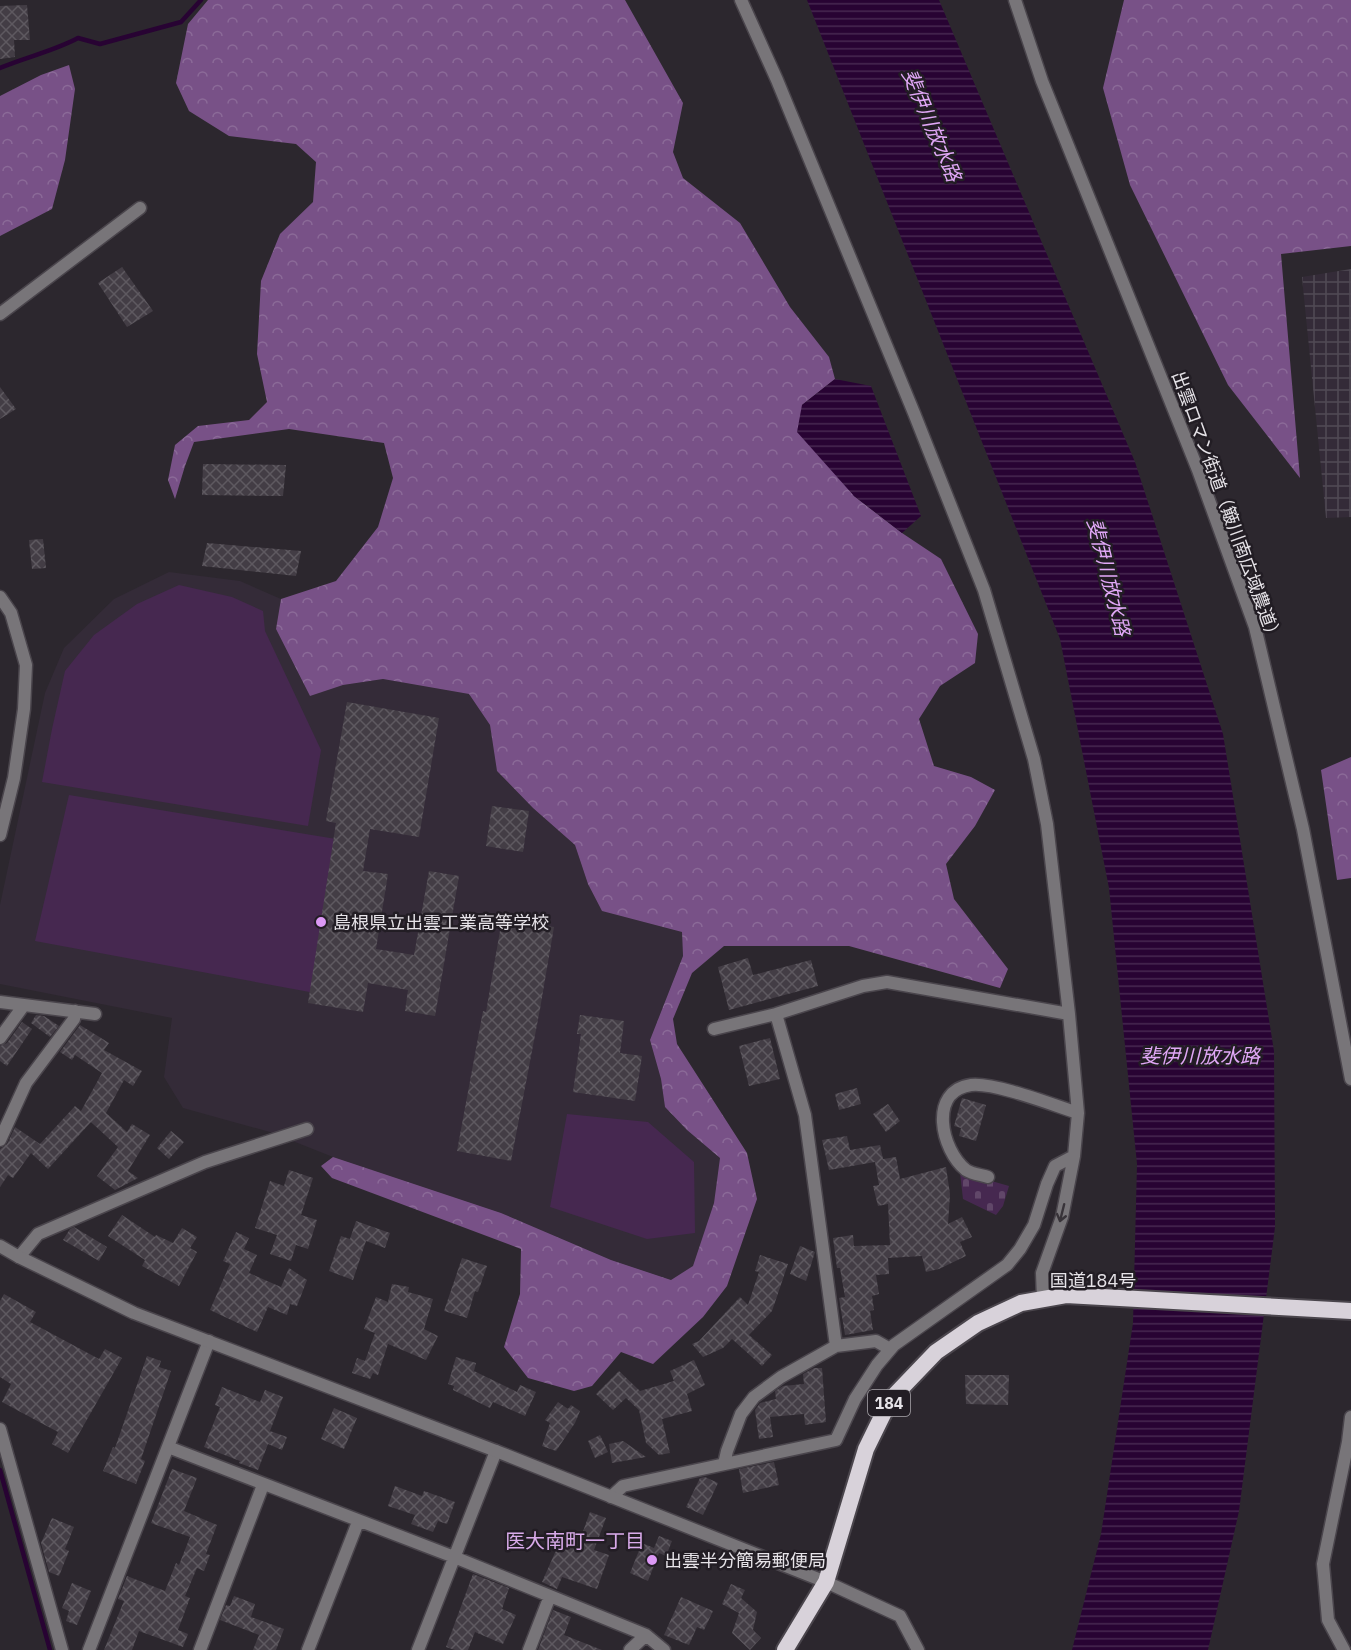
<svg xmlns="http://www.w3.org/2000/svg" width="1351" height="1650" viewBox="0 0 1351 1650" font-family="'IBM Plex Sans','Noto Sans JP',sans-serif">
  <defs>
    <pattern id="industrial-grid" width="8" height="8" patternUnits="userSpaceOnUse" patternTransform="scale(1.5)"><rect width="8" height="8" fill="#342b38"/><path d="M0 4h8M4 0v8" fill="none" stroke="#514a55"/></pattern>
    <pattern id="forest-crowns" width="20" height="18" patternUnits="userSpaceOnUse" patternTransform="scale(1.5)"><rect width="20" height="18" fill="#785187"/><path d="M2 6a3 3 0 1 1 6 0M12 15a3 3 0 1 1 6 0" fill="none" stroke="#8b6a98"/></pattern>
    <pattern id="cemetery-stones" width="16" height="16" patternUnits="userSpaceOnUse" patternTransform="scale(1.5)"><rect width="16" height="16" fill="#462850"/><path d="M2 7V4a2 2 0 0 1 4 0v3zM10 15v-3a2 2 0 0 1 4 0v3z" fill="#614769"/></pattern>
    <pattern id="water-rules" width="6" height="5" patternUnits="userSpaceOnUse" patternTransform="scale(1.5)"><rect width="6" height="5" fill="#280333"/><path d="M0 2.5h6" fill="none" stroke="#472851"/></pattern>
    <pattern id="building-cross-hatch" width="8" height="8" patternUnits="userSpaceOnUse" patternTransform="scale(1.5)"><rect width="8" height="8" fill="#433d45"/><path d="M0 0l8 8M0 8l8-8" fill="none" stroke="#5e5960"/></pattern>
  </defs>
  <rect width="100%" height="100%" fill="#2c272e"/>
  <!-- built -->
  <path fill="#342b38" d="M169,572L240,581L281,599L276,629L310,696L343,685L383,679L469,694L490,725L497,771L533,808L575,845L588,884L602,911L682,932L683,956L650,1040L661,1079L665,1107L687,1130L720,1158L714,1203L694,1266L671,1280L611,1260L501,1213L333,1157L270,1132L183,1108L164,1077L172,1018L0,984V905L45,693L64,648L114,599Z"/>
  <!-- industrial -->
  <path fill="url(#industrial-grid)" d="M1351,269V517L1326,518L1302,277Z"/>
  <!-- forest -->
  <path fill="url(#forest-crowns)" d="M208,0H625L683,103L673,152L683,178L740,223L790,307L829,357L835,379L802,405L854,496L902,533L941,559L978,634L975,663L940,686L919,719L934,766L971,777L995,790L975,826L946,864L954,899L1008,969L1000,988L849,946H724L692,973L673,1019L677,1044L747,1153L757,1199L727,1286L703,1317L653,1364L621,1352L592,1386L574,1391L528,1378L504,1347L520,1294L521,1249L332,1178L321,1166L333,1157L501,1213L611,1260L671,1280L693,1266L714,1203L720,1158L687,1130L665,1107L661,1079L650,1040L683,956L682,932L602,911L588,884L575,845L533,808L497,771L490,725L469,694L383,679L343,685L310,696L276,629L281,599L336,581L378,527L393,478L384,443L289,429L194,442L185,466L175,499L168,480L175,445L198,426L249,420L267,402L257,354L261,281L280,234L313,202L316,162L296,144L229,136L189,111L176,83L188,24Z
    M1124,0H1351V246L1281,254L1300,478L1228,385L1130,185L1103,88Z
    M69,65L75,89L65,160L52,209L0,236V96L41,75Z
    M1351,757V878L1337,880L1321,770Z"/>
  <!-- cemetery -->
  <path fill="url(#cemetery-stones)" d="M960,1172L1009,1186L1003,1206L996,1215L963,1199Z"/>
  <!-- pitch -->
  <path fill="#462850" d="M179,585L232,597L263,611L265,631L321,750L308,826L42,782L52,729L65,671L94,635L137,604Z
    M69,795L342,840L315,993L35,941Z
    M567,1114L648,1122L694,1162L695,1233L647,1239L550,1207Z"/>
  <!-- water -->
  <path fill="url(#water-rules)" d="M807,0H939L1135,462L1223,734L1274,1051L1275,1227L1239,1511L1208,1650H1072L1101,1534L1133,1323L1137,1164L1109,888L1060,639Z
    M835,379L871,386L921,516L902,533L854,496L797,432L802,405Z"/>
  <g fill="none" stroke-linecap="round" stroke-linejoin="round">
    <!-- stream -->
    <path stroke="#280333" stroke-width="4.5" d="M0,68C26,57 54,51 78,38L100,44L181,22L201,0
      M0,1470L50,1650"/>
  </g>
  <!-- building -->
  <path fill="url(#building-cross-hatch)" d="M27,5L30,40H14L15,57L0,59V6Z
    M122,267L153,311L127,327L98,283Z
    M0,387L16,409L0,419Z
    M203,464L286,465L283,496L202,495Z
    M43,539L46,568L32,569L29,540Z
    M207,543L301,551L296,576L202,566Z
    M347,702L439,718L419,837L370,829L363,871L388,874L376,949L414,955L429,871L459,876L435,1016L405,1011L408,990L368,983L363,1012L308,1003L336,823L326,821Z
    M492,806L529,811L523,852L486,846Z
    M502,919L554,927L540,1009L511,1161L457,1151L483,1011L486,1012Z
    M748,958L753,975L811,960L818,986L729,1010L718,967Z
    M36,1015L44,1016L59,1026L50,1037L31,1023Z
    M580,1015L624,1021L620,1053L642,1056L635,1101L573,1092L581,1034H577Z
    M22,1022L32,1029L7,1066L0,1061V1046L7,1043Z
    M80,1025L109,1043L104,1050L142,1071L133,1086L124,1080L106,1113L127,1132L132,1124L150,1135L128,1171L138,1178L115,1190L97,1176L118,1147L91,1122L48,1169L31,1153L13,1178L8,1175L0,1187V1149L7,1144L15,1127L40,1144L75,1106L81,1111L102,1073L75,1055L72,1060L60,1052Z
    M770,1038L780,1079L749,1086L739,1046Z
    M857,1088L861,1104L839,1110L835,1094Z
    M962,1098L986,1105L976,1141L959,1136L961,1128L954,1126Z
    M888,1104L900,1121L886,1132L873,1114Z
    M171,1131L184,1142L169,1159L157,1148Z
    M847,1136L850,1150L880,1145L883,1159L896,1157L900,1179L946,1167L950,1194L948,1224L962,1217L972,1237L960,1242L966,1256L939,1269L926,1272L922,1256L888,1258L889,1274L876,1275L879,1294L872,1296L874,1310L870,1311L873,1330L845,1335L839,1298L845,1297L840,1268H837L833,1238L853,1235L854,1246L890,1245L888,1204L878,1206L873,1186L879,1185L875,1162L829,1170L822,1140Z
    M289,1170L313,1178L301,1215L317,1220L308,1249L296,1245L291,1261L270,1254L277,1235L255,1228L270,1181L284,1186Z
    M122,1215L155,1237L156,1235L173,1243L182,1228L197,1237L190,1248L197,1252L179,1286L142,1266L145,1260L108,1236Z
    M356,1221L390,1233L385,1248L366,1241L353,1280L329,1271L341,1236L350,1239Z
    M74,1227L107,1247L99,1261L63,1240L70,1229Z
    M236,1232L249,1238L244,1249L257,1255L249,1273L281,1287L289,1268L307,1280L297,1306L290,1304L287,1315L268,1307L257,1332L210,1310L230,1264L223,1261Z
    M800,1246L815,1252L806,1281L790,1274Z
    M760,1255L788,1264L772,1311L749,1335L772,1355L762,1366L732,1339L723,1348L703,1357L692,1344L699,1341L740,1297L748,1305L759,1272L755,1271Z
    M462,1258L487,1266L478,1292L475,1291L467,1318L444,1311Z
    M392,1284L409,1287L408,1292L433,1299L424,1329L438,1336L426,1360L388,1344L378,1375L373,1373L370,1379L352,1373L357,1358L365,1361L375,1333L364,1329L376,1297L388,1302Z
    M4,1294L36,1312L30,1322L99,1359L105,1349L122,1358L68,1453L52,1444L58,1432L2,1402L11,1384L0,1377V1301Z
    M147,1356L161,1361L159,1367L171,1371L141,1459L145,1461L136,1484L103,1471L113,1447L115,1448Z
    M456,1357L476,1363L474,1371L517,1392L520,1385L536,1392L525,1416L493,1402L490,1408L453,1390L454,1386L448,1384Z
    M694,1360L705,1385L687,1394L692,1411L662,1419L670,1453L659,1455L646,1443L639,1410L626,1398L613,1410L596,1394L619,1371L640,1391L674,1381L670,1371Z
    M814,1368H822L826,1422L805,1425L804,1414L770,1417L773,1437L759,1439L755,1410L760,1403L776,1399L775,1391L783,1386L804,1384L803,1374Z
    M965,1375H1009L1008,1405L966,1404Z
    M222,1387L260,1402L265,1390L283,1397L270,1431L287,1437L282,1450L268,1444L258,1470L239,1463L240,1461L204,1447L220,1407L215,1405Z
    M558,1402L568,1409L571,1405L580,1411L575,1423L556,1451L542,1446L550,1423L545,1420Z
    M334,1408L357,1418L344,1449L321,1439Z
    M600,1435L608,1452L595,1458L588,1441Z
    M623,1441L646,1457L612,1463L609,1444Z
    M774,1462L779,1485L743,1493L739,1469Z
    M172,1469L197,1478L184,1511L217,1525L206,1554L210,1555L204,1571L197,1568L185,1596L190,1598L178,1630L188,1634L183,1647L139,1631L132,1650H104L124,1601L118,1599L127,1576L165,1591L176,1563L179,1565L190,1537L151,1523Z
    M705,1477L718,1483L703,1515L686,1507L700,1478Z
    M395,1486L422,1496L424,1491L455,1502L447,1524L438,1521L433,1532L411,1524L415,1515L388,1506Z
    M590,1512L606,1518L594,1550L609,1555L597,1589L562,1577L557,1589L542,1582L565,1530L581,1537Z
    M52,1518L74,1527L65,1549L69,1551L59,1576L49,1572L41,1543Z
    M659,1536L672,1541L666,1556L659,1553L648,1581L630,1573L642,1543L654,1548Z
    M473,1574L509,1588L502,1609L516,1615L503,1644L475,1632L468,1650H455L446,1647Z
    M72,1583L91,1591L77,1625L66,1621L69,1611L62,1608Z
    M731,1584L745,1590L741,1598L757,1612L753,1630L761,1638L750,1650L732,1633L739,1613L722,1604Z
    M234,1596L255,1604L251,1617L284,1629L276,1650H253L259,1635L220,1620L226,1605L230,1606Z
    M681,1597L713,1611L704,1630L697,1627L689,1645L664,1635Z
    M553,1610L571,1617L564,1635L602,1650H538Z"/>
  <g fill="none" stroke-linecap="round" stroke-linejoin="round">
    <defs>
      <path id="minor" d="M741,0L777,80L914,413L984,590L1034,759L1047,824L1069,1014L1078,1113L1074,1156L1062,1217L1042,1273L1043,1299
        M0,314L140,208
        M0,1002L95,1014
        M776,1014L805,1115L836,1346
        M714,1029L776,1014L863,986L887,982L1069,1014
        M0,1038L24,1005
        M0,1140L26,1083L74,1019L75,1011
        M988,1177C982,1175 972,1174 966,1170C941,1150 928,1091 971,1085C994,1082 1053,1105 1078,1113
        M19,1257L38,1234L205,1162L307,1129
        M0,1429L62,1650
        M168,1447L454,1557L646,1635L664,1650
        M724,1464L727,1451L741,1414L754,1397L781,1377L836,1346L876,1341L890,1349
        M611,1497L623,1486L836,1440L855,1399L877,1365L894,1345L1007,1265L1020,1249L1034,1225L1047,1184L1055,1166L1074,1156
        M826,1582L900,1616L918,1650
        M89,1650L209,1341
        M200,1650L263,1485
        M308,1650L358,1522
        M418,1650L496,1451
        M529,1650L550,1596
        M630,1650L646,1635"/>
      <path id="tertiary" d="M1015,0L1042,81L1198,470L1255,627L1303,829L1351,1079
        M0,597L11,613L26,665L24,709L14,778L0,835
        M0,1246L19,1257L134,1313L496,1451L826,1582
        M1344,1650L1328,1620L1323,1564L1348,1442L1351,1417"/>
      <path id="trunk" d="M785,1650L826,1582L866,1449L890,1400L936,1352L978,1323L1021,1303L1066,1295L1351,1311"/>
    </defs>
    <!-- minor casing -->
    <use href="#minor" stroke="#4a454c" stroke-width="15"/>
    <!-- tertiary casing -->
    <use href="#tertiary" stroke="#4a454c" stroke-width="15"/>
    <!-- trunk casing -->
    <use href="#trunk" stroke="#4a454c" stroke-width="20"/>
    <!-- minor -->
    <use href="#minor" stroke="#787579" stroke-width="12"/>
    <!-- tertiary -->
    <use href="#tertiary" stroke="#787579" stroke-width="12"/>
    <!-- trunk -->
    <use href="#trunk" stroke="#d8d2da" stroke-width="16"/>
  </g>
  <!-- one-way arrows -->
  <defs><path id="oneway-shaft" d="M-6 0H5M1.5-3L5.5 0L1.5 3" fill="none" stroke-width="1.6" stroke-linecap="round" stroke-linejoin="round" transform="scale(1.5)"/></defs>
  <use stroke="#383339" href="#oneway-shaft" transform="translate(1062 1213) rotate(104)"/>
  <!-- markers -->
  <g fill="#dc99f5" stroke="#221d24" stroke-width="2">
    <circle cx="321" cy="922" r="6"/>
    <circle cx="652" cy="1560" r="6"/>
  </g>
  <g text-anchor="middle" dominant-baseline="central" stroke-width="5" stroke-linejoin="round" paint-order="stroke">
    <!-- shield labels -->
    <rect fill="#221d24" stroke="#aba8ad" stroke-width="1.5" x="868" y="1390" width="42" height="26" rx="4.5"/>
    <g font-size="16" font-weight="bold" fill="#e6e3e8">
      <text x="889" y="1403">184</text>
    </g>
    <!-- street labels -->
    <g font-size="18" fill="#e6e3e8" stroke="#221d24">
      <text transform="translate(1227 507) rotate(70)">出雲ロマン街道（簸川南広域農道）</text>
      <text x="1093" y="1280">国道184号</text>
    </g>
    <!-- poi labels -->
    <g font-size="18" fill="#e6e3e8" stroke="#221d24" text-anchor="start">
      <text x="333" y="922">島根県立出雲工業高等学校</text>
      <text x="664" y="1560">出雲半分簡易郵便局</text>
    </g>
    <!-- water labels -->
    <g font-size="20" font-style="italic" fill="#e0a7f6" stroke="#221d24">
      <text transform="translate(932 125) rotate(67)">斐伊川放水路</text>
      <text transform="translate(1109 577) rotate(76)">斐伊川放水路</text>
      <text x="1200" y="1055">斐伊川放水路</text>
    </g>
    <!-- neighbourhood labels -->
    <g font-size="20" fill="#d9abea" stroke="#221d24">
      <text x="575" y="1540">医大南町一丁目</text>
    </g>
  </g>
</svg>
